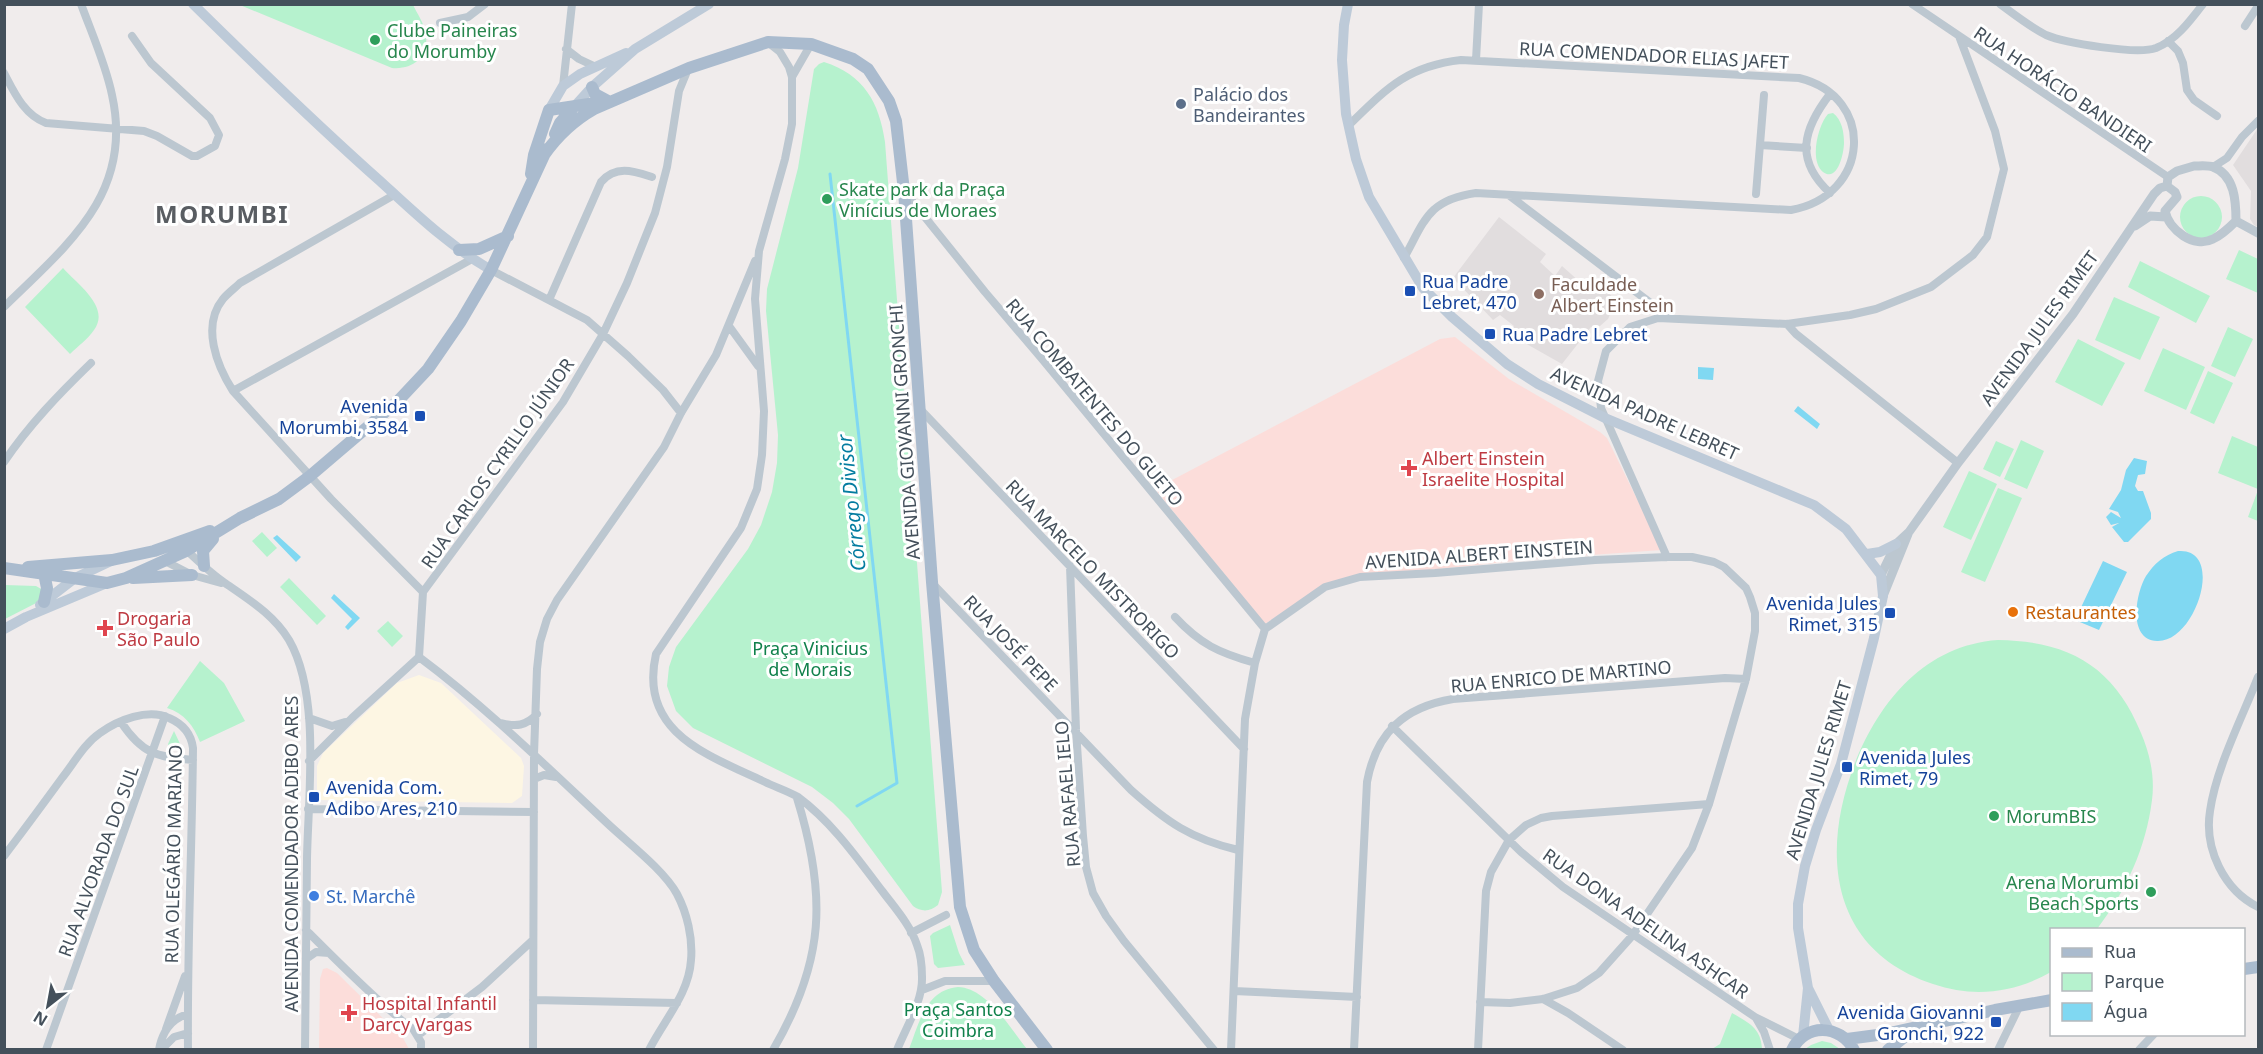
<svg xmlns="http://www.w3.org/2000/svg" width="2263" height="1054" viewBox="0 0 2263 1054" font-family="'Noto Sans',sans-serif">
  <rect width="100%" height="100%" fill="#f0ecec"/>
  <!-- commercial -->
  <path fill="#fdf6e3" d="M419,675L441,683L521,758L524,766L522,796L512,803L317,800V766L323,753L397,683Z"/>
  <!-- education -->
  <path fill="#e1ddde" d="M2258,128V227L2254,225L2250,219L2251,191L2233,165Z
    M1499,217L1546,254L1540,262L1555,276L1562,266L1589,290L1594,286L1606,289L1612,297L1613,308L1608,319L1600,326L1591,327L1562,364L1509,334L1514,326L1500,315L1493,320L1453,278Z"/>
  <!-- medical -->
  <path fill="#fcddda" d="M1455,337L1509,379L1600,432L1607,438L1662,550L1534,559L1352,578L1311,593L1265,624L1155,489L1440,339Z
    M327,968L337,973L403,1038L409,1049H319L320,979L323,969Z"/>
  <!-- green -->
  <path fill="#b6f2ce" d="M240,5H413C417,13 423,22 425,30C431,55 415,70 392,68Z
    M824,62C864,75 879,102 885,142L942,892L938,905C930,912 921,912 913,906L849,819L833,803L812,787L693,728L676,711L667,686L669,667L676,647L748,549L761,525L772,492L777,463L778,435L766,311L767,289L798,168L814,69L819,64Z
    M1833,113C1842,120 1844,132 1844,143C1844,152 1838,183 1823,172C1809,161 1818,125 1828,114Z
    M2180 217a21 21 0 1 1 42 0a21 21 0 1 1-42 0Z
    M2239,250L2258,259V293L2226,279Z
    M2140,261L2210,296L2196,323L2128,287Z
    M63,268C77,284 111,307 94,330C88,339 78,346 70,354L25,307Z
    M2114,297L2160,317L2140,360L2095,340Z
    M2228,327L2253,339L2235,377L2211,366Z
    M2078,339L2125,363L2102,406L2055,382Z
    M2163,348L2205,367L2186,410L2144,391Z
    M2208,371L2233,383L2214,424L2190,413Z
    M2232,436L2258,447V489L2218,473Z
    M2021,440L2044,451L2027,489L2004,479Z
    M1996,441L2014,449L2000,477L1983,469Z
    M1969,471L1997,484L1971,540L1943,527Z
    M1998,488L2022,498L1985,582L1961,572Z
    M2258,490V521L2248,517Z
    M262,532L277,548L267,557L252,541Z
    M289,578L326,616L317,625L280,587Z
    M5,585L36,586L43,590L44,599L5,619Z
    M388,621L403,636L392,647L377,631Z
    M1998,640C2068,641 2114,666 2141,733C2150,754 2155,777 2152,800C2146,848 2126,891 2097,929L2052,930L2051,972C2014,993 1974,998 1933,984C1830,950 1820,853 1855,763C1880,700 1926,645 1998,640Z
    M200,661L224,683L245,721L200,742C194,726 184,713 167,708Z
    M174,731L182,748L169,749L168,744Z
    M950,925L959,953L965,965L938,968L934,964L930,936L933,933Z
    M958,987C987,988 1010,1028 1027,1049H909C919,1024 925,990 958,987Z
    M1732,1013C1749,1023 1761,1028 1762,1049H1712L1720,1044Z
    M1822,1041L1831,1043L1840,1049H1805L1811,1045Z"/>
  <!-- water -->
  <path fill="#80d8f2" d="M1698,367L1714,368L1713,380L1698,379Z
    M1798,406L1820,424L1817,429L1794,411Z
    M2134,458L2147,461L2145,474L2138,475L2135,486L2138,491H2143L2151,513V519L2128,542H2124L2112,527L2119,523L2111,525L2106,517L2111,512L2121,518L2118,512L2109,509L2121,490L2126,470Z
    M277,535L301,557L296,562L273,538Z
    M2178,551C2226,547 2196,643 2157,641C2127,640 2136,592 2146,576C2154,564 2164,555 2178,551Z
    M2103,561L2127,572L2099,630L2075,620Z
    M334,594L360,618L348,630L345,627L352,619L331,598Z"/>
  <g fill="none" stroke-linecap="round" stroke-linejoin="round">
    <!-- stream -->
    <path stroke="#80d8f2" stroke-width="3" d="M830,174L897,783L857,806"/>
    <!-- minor -->
    <path stroke="#bcc7d0" stroke-width="8" d="M1912,4L2168,177
      M2000,4C2015,15 2030,27 2046,35C2065,43 2137,55 2156,48C2176,40 2190,21 2203,4
      M440,23L468,17L485,4
      M2245,26L2258,6
      M2168,41L2178,51L2183,63L2187,90L2194,100L2217,116
      M770,44L780,52L789,67L792,77V124L785,159L759,251L755,299L764,411L762,455L757,489L741,528L656,654C638,733 708,755 765,782C775,787 788,791 798,797C833,823 857,858 883,892C895,908 911,926 917,945C921,955 922,966 922,977C923,1001 906,1027 897,1050
      M566,49L579,59L596,67
      M1476,60L1479,4
      M4,73C14,92 24,115 46,123L144,131L157,136L192,156H197L215,146L219,135L210,118L151,63L132,36
      M792,77L811,44
      M563,86L572,4
      M1349,125C1386,89 1407,66 1461,60L1799,78C1877,97 1870,196 1791,210L1476,193C1428,200 1425,220 1404,258
      M1760,145L1807,148
      M2213,167L2227,158L2242,137L2258,121
      M904,191L985,292L1042,359L1265,629
      M1830,193C1794,160 1803,129 1830,94
      M1756,194L1764,95
      M1510,196L1669,317
      M491,270L587,320L628,356L663,390L681,413
      M549,300L601,182C616,165 633,171 652,177
      M4,307C67,245 134,194 112,95C106,65 92,34 81,4
      M1787,324L1796,334L1958,463
      M729,326L758,366
      M233,391C217,366 201,326 223,299C228,293 235,288 240,283L394,195
      M920,409L1244,749
      M4,462C29,425 59,394 91,363
      M184,548C197,560 210,573 225,583C249,600 273,614 289,640C321,695 308,796 307,859C306,922 306,986 305,1050
      M1667,557L1601,408L1598,381L1606,351L1630,327L1658,318L1787,324L1850,315L1876,309L1931,287L1973,255L1987,237L2004,169L1995,131L1959,36
      M163,560L192,575L221,583
      M1070,566L1076,730L1083,836L1086,867L1093,893L1106,916L1124,941L1214,1050
      M932,583L1131,790C1167,822 1191,839 1238,850
      M423,592L331,499L233,391L472,259
      M1175,617C1200,644 1219,653 1255,663
      M419,657C486,707 546,766 607,823C627,842 664,870 677,894C687,913 693,938 691,960C689,994 664,1020 649,1050
      M2258,677C2242,718 2216,768 2210,811C2204,849 2224,890 2258,907
      M309,718L332,726L345,722
      M121,722C142,754 157,757 193,760
      M501,723C516,727 526,726 537,714
      M1392,726L1521,852L1563,887L1755,1017L1799,1039
      M309,761L352,718L419,657L423,592L563,402L603,334L627,283L655,213L667,167L679,91L688,69
      M534,779L544,775L556,777
      M308,809L534,812
      M4,856C24,830 43,804 62,778C74,763 84,744 100,733C118,720 148,708 169,718C183,724 191,733 193,748C192,849 187,949 188,1050
      M306,930C324,948 403,1028 421,1033L482,987L533,940
      M911,933L946,915
      M306,959L316,952L329,953
      M922,990L945,981H994
      M1234,991L1357,997
      M1543,999L1568,1013L1623,1050
      M533,1000L677,1003
      M1756,1018L1764,1032L1770,1050
      M166,1029L185,976
      M413,1029L421,1042V1050
      M46,1050L165,716
      M159,1050C162,1032 170,1020 187,1014
      M161,1050L174,1037L188,1033
      M533,1050L534,754L537,669L540,642L547,619L557,600L664,447L681,413L716,355L755,261
      M773,1050C825,961 827,895 797,798
      M1231,1050L1245,719L1255,663L1265,629L1325,587L1360,577L1435,573L1595,560L1667,557H1692L1714,562L1724,567L1746,588L1750,597L1755,613V631L1746,679L1709,804L1692,848L1632,936L1599,973L1577,988L1543,999L1510,1003L1480,1002
      M1354,1050L1367,782C1376,733 1404,707 1453,699L1725,678L1746,679
      M1478,1050L1486,891L1491,872L1509,840L1526,825L1541,818L1552,816L1709,804
      M1998,1050L2020,1005
      M2139,1050L2154,1034"/>
    <!-- tertiary -->
    <path stroke="#bcc7d0" stroke-width="9" d="M2194,166C2200,166 2208,165 2213,167C2235,175 2236,202 2236,221C2229,228 2222,235 2213,239C2194,249 2169,230 2165,211L2177,197L2175,192L2167,186L2168,177L2177,171Z
      M2236,221L2258,233
      M2135,226L2150,216L2166,217
      M1881,575L1896,544L1909,532L1958,463L2073,314L2154,194L2160,188L2167,186
      M1883,596L1908,534"/>
    <!-- secondary -->
    <path stroke="#bdcad8" stroke-width="10" d="M193,4C254,64 316,124 380,181C416,214 448,245 491,270
      M1348,4L1344,25L1342,60L1346,114L1356,159L1369,197L1423,288L1452,317L1507,364L1538,384L1605,418L1814,505L1846,529L1881,575L1883,596L1874,638L1841,764L1816,830L1805,866L1798,904V928L1808,988L1803,1036
      M573,108L592,87L635,49L709,4
      M549,110L563,86L580,74L626,53
      M1867,554L1880,552L1896,544
      M40,605L75,578L111,561
      M4,629L26,617L107,583
      M1808,988L1829,1030"/>
    <!-- primary -->
    <path stroke="#aabbce" stroke-width="12" d="M592,87L595,94L608,101
      M555,134L560,123L573,108
      M544,155C558,135 573,121 594,109L689,68L768,42L811,44L853,59L868,69L889,101L896,121L904,191L932,582L960,907L974,950L994,981L1047,1050
      M531,174L534,155L549,110L602,102
      M459,250L479,249L508,236
      M204,566L203,551L213,539
      M28,567L112,560L154,551L210,531
      M4,568L107,583L126,578L186,551L240,518L279,499L310,476L398,401L428,369L461,321L491,270L547,149
      M133,578L192,575
      M44,602L47,588L44,573
      M2244,969L2258,967
      M1847,1039L1885,1034L1995,1010L2052,1000
      M1792,1050C1805,1023 1840,1024 1854,1050
      M1888,1050L1913,1030"/>
  </g>
  <!-- markers -->
  <g fill="#2e9e5b" stroke="#fff" stroke-width="2">
    <circle cx="375" cy="40" r="6"/>
    <circle cx="827" cy="199" r="6"/>
    <circle cx="1994" cy="816" r="6"/>
    <circle cx="2151" cy="892" r="6"/>
  </g>
  <circle fill="#5c6f8a" stroke="#fff" stroke-width="2" cx="1181" cy="104" r="6"/>
  <g fill="#1a4fb4" stroke="#fff" stroke-width="2">
    <rect x="1404" y="285" width="12" height="12" rx="3"/>
    <rect x="1484" y="328" width="12" height="12" rx="3"/>
    <rect x="414" y="410" width="12" height="12" rx="3"/>
    <rect x="1884" y="607" width="12" height="12" rx="3"/>
    <rect x="1841" y="761" width="12" height="12" rx="3"/>
    <rect x="308" y="791" width="12" height="12" rx="3"/>
    <rect x="1990" y="1016" width="12" height="12" rx="3"/>
  </g>
  <circle fill="#8d6e63" stroke="#fff" stroke-width="2" cx="1539" cy="294" r="6"/>
  <g fill="#e0444e" stroke="#fff" stroke-width="2">
    <path d="M1406 459h6v6h6v6h-6v6h-6v-6h-6v-6h6z"/>
    <path d="M102 619h6v6h6v6h-6v6h-6v-6h-6v-6h6z"/>
    <path d="M346 1004h6v6h6v6h-6v6h-6v-6h-6v-6h6z"/>
  </g>
  <circle fill="#e8710a" stroke="#fff" stroke-width="2" cx="2013" cy="612" r="6"/>
  <circle fill="#3f7fe0" stroke="#fff" stroke-width="2" cx="314" cy="896" r="6"/>
  <g text-anchor="middle" dominant-baseline="central" stroke-width="6" stroke-linejoin="round" paint-order="stroke">
    <!-- leisure labels -->
    <g font-size="18" fill="#27864d" stroke="#fff" text-anchor="start">
      <text x="387" y="30">Clube Paineiras<tspan x="387" dy="21">do Morumby</tspan></text>
      <text x="839" y="189">Skate park da Praça<tspan x="839" dy="21">Vinícius de Moraes</tspan></text>
      <text x="2006" y="816">MorumBIS</text>
      <text x="2139" y="882" text-anchor="end">Arena Morumbi<tspan x="2139" dy="21">Beach Sports</tspan></text>
    </g>
    <!-- street labels -->
    <g font-size="18" fill="#44505b" stroke="#fff">
      <text transform="translate(1654 55) rotate(3)">RUA COMENDADOR ELIAS JAFET</text>
      <text transform="translate(2063 89) rotate(34)">RUA HORÁCIO BANDIERI</text>
      <text transform="translate(2039 328) rotate(-54)">AVENIDA JULES RIMET</text>
      <text transform="translate(1095 402) rotate(50)">RUA COMBATENTES DO GUETO</text>
      <text transform="translate(1645 413) rotate(24)">AVENIDA PADRE LEBRET</text>
      <text transform="translate(904 432) rotate(-94)">AVENIDA GIOVANNI GRONCHI</text>
      <text transform="translate(497 463) rotate(-55)">RUA CARLOS CYRILLO JÚNIOR</text>
      <text transform="translate(1479 554) rotate(-4)">AVENIDA ALBERT EINSTEIN</text>
      <text transform="translate(1093 569) rotate(46)">RUA MARCELO MISTRORIGO</text>
      <text transform="translate(1011 643) rotate(46)">RUA JOSÉ PEPE</text>
      <text transform="translate(1561 676) rotate(-5)">RUA ENRICO DE MARTINO</text>
      <text transform="translate(1818 770) rotate(-73)">AVENIDA JULES RIMET</text>
      <text transform="translate(1067 794) rotate(-95)">RUA RAFAEL IELO</text>
      <text transform="translate(173 854) rotate(-89)">RUA OLEGÁRIO MARIANO</text>
      <text transform="translate(291 854) rotate(-90)">AVENIDA COMENDADOR ADIBO ARES</text>
      <text transform="translate(98 861) rotate(-70)">RUA ALVORADA DO SUL</text>
      <text transform="translate(1646 923) rotate(35)">RUA DONA ADELINA ASHCAR</text>
    </g>
    <!-- service labels -->
    <g font-size="18" fill="#4e5e75" stroke="#fff" text-anchor="start">
      <text x="1193" y="94">Palácio dos<tspan x="1193" dy="21">Bandeirantes</tspan></text>
    </g>
    <!-- transit labels -->
    <g font-size="18" fill="#164399" stroke="#fff" text-anchor="start">
      <text x="1422" y="281">Rua Padre<tspan x="1422" dy="21">Lebret, 470</tspan></text>
      <text x="1502" y="334">Rua Padre Lebret</text>
      <text x="408" y="406" text-anchor="end">Avenida<tspan x="408" dy="21">Morumbi, 3584</tspan></text>
      <text x="1878" y="603" text-anchor="end">Avenida Jules<tspan x="1878" dy="21">Rimet, 315</tspan></text>
      <text x="1859" y="757">Avenida Jules<tspan x="1859" dy="21">Rimet, 79</tspan></text>
      <text x="326" y="787">Avenida Com.<tspan x="326" dy="21">Adibo Ares, 210</tspan></text>
      <text x="1984" y="1012" text-anchor="end">Avenida Giovanni<tspan x="1984" dy="21">Gronchi, 922</tspan></text>
    </g>
    <!-- education labels -->
    <g font-size="18" fill="#785e54" stroke="#fff" text-anchor="start">
      <text x="1551" y="284">Faculdade<tspan x="1551" dy="21">Albert Einstein</tspan></text>
    </g>
    <!-- health labels -->
    <g font-size="18" fill="#be3a42" stroke="#fff" text-anchor="start">
      <text x="1422" y="458">Albert Einstein<tspan x="1422" dy="21">Israelite Hospital</tspan></text>
      <text x="117" y="618">Drogaria<tspan x="117" dy="21">São Paulo</tspan></text>
      <text x="362" y="1003">Hospital Infantil<tspan x="362" dy="21">Darcy Vargas</tspan></text>
    </g>
    <!-- food labels -->
    <g font-size="18" fill="#c56008" stroke="#fff" text-anchor="start">
      <text x="2025" y="612">Restaurantes</text>
    </g>
    <!-- park labels -->
    <g font-size="18" fill="#10814b" stroke="#fff">
      <text x="810" y="648">Praça Vinicius<tspan x="810" dy="21">de Morais</tspan></text>
      <text x="958" y="1009">Praça Santos<tspan x="958" dy="21">Coimbra</tspan></text>
    </g>
    <!-- shop labels -->
    <g font-size="18" fill="#366cbe" stroke="#fff" text-anchor="start">
      <text x="326" y="896">St. Marchê</text>
    </g>
    <!-- water labels -->
    <g font-size="20" font-style="italic" fill="#047ca0" stroke="#fff">
      <text transform="translate(851 503) rotate(-96)">Córrego Divisor</text>
    </g>
    <!-- district labels -->
    <g font-size="24" font-weight="bold" letter-spacing="1.5" fill="#595d62" stroke="#fff">
      <text x="222" y="213">MORUMBI</text>
    </g>
  </g>
  <!-- border -->
  <rect width="2263" height="1054" fill="none" stroke="#44505b" stroke-width="12"/>
  <!-- legend -->
  <rect x="2050" y="928" width="195" height="108" fill="#ffffff" stroke="#b4b9bd" stroke-width="1.5"/>
  <rect x="2062" y="948" width="30" height="9" fill="#aabbce" stroke="#b4b9bd" stroke-width="1.5"/>
  <text x="2104" y="958" font-size="18" fill="#44505b">Rua</text>
  <rect x="2062" y="973" width="30" height="18" fill="#b6f2ce" stroke="#b4b9bd" stroke-width="1.5"/>
  <text x="2104" y="988" font-size="18" fill="#44505b">Parque</text>
  <rect x="2062" y="1003" width="30" height="18" fill="#80d8f2" stroke="#b4b9bd" stroke-width="1.5"/>
  <text x="2104" y="1018" font-size="18" fill="#44505b">Água</text>
  <!-- north arrow -->
  <g transform="translate(48 1006) rotate(211)" stroke="#ffffff" stroke-width="4.5" paint-order="stroke">
  <path d="M0-4.5L10 22L0 15L-10 22Z" fill="#44505b"/>
  <text y="-9" font-size="16" font-weight="bold" text-anchor="middle" fill="#44505b">N</text>
  </g>
</svg>
